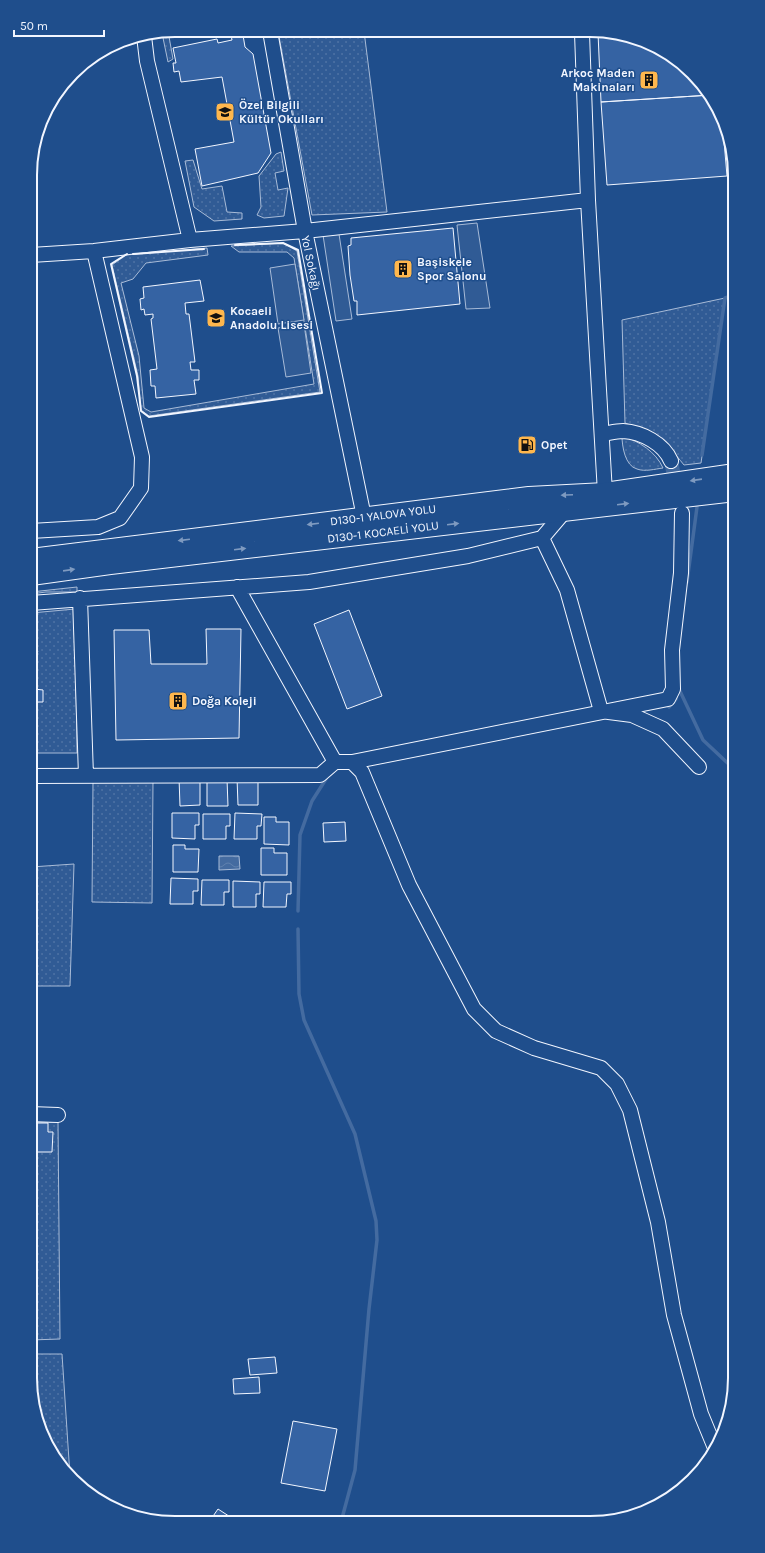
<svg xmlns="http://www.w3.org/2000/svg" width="765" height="1553" viewBox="0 0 765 1553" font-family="Karla,sans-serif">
  <defs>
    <pattern id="grass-dots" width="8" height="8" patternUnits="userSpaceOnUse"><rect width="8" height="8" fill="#305b95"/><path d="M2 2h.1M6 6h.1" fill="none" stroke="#4e73a5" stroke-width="1.8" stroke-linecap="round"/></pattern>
    <pattern id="water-waves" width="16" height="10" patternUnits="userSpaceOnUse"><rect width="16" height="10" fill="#446ba0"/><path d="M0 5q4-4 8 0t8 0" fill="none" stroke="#5f81ae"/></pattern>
  </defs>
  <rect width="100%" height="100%" fill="#1f4e8c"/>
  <!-- grass -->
  <path fill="url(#grass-dots)" stroke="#a8bbd7" d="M168,31L173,59L168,62L162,33Z
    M278,31H364L387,212L312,215Z
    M281,152L284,171L275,173L278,190L288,188L284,216L264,218L257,215L261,207L259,176L276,154Z
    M193,160L202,189L222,186L227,212L242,213V219L214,221L194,207L185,161Z
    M283,243L297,251L320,392L149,416L141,410L138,376L112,265L126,255L207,248L208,255L146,263L133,279L121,283L139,356L144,408L151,412L314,384L294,258L287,252H239L231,246Z
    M725,298L701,463L684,465C665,441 654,434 625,423L622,320Z
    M622,436C639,441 656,452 663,468C655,469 645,472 637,469C625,466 622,446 622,436Z
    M77,587V592H46L31,594V592Z
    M75,609L77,753H31V657H33L38,652L35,646L31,645V613Z
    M93,781H153L152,903L92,902Z
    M74,864L70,986H30L31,867Z
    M30,1122H58L60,1339L30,1340Z
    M30,1354H62L70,1476C37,1439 30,1402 30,1354Z"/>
  <!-- pitch -->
  <path fill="#305b95" stroke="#a8bbd7" d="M477,223L490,308L466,309L457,225Z
    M339,234L352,319L336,321L323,235Z
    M295,264L304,320L278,324L270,268Z
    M304,324L311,373L286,377L278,328Z"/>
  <!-- water -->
  <path fill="url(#water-waves)" stroke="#a8bbd7" d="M219,856H239L240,869L219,870Z"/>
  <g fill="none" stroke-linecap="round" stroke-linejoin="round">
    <!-- stream -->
    <path stroke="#446ba0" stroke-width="3.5" d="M702,455L725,298L735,295
      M687,582L697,507
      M679,686V689L703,740L735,770
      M669,707L676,699L677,693
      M298,911L300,835L312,801L326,779
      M298,929L299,994L304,1020L355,1134L376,1221L377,1240L369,1309L355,1470L341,1522"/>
  </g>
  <!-- building -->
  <path fill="#3563a3" stroke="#f2f6ff" d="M224,30H251L252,33L243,35L245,47L253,54L271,153L258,173L202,186L195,149L234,142L222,77L181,82L179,71L174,72L173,63H176L173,48L217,39L218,43L232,40L231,35L225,37Z
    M598,33H618L685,66L711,95L601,102Z
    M711,95L722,118L727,176L607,185L601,102Z
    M453,228L460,304L357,315V301H354L350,275L348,246L351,245V238Z
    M200,280L204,301L185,303L186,314H189L195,362H190L191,370H199V380H194L196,394L156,398L155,386H151L150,370L157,369L151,319L153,318V314L145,315L144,309L141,310L140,299L144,298L143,287Z
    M349,610L382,696L347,709L314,624Z
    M206,629H241L239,738L116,740L114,630H149L151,664H207Z
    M31,667L35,669L31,675Z
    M31,684L34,689L43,690V702H35L31,715L37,721L31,727Z
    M179,778H200V805L180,806Z
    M237,778H258V805H238Z
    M207,779H227L228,806H207Z
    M172,813H199V825H195V839L172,838Z
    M235,813L262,814L261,826H257V839H234Z
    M203,814H230V826H226V839H203Z
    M264,817H276V822H289V845L264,844Z
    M345,822L346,841L324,842L323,823Z
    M173,845H185V849H199L198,872H173Z
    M261,848H274V853H287V875H261Z
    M171,878L198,879V891H193V904H170Z
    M202,880H229V892H224V905H201Z
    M233,881L260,882V894H256V907H233Z
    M264,882H291V894H287L286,907H263Z
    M30,1123H48V1132H53L52,1152H30Z
    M275,1357L277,1373L250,1375L248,1359Z
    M259,1377L260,1393L234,1394L233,1379Z
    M293,1421L337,1429L325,1491L281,1483Z
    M218,1509L238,1522H209Z"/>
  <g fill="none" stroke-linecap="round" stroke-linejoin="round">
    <!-- minor-tunnel -->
    <path stroke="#3f679d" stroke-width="14" stroke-dasharray="14 7" stroke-linecap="butt" d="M671,461L677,491"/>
    <defs>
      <path id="minor" d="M270,31L305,231L364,517
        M582,33L588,200L605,493
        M144,36L147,61L190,240
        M31,255L94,251L190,240L305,231L588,200
        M602,434C609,433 616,431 623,431C642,432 664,444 671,461
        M31,531L98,527L120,518L141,488L142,457L94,251
        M542,538L567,590L601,711L632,715L663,729L699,767
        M80,598L86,776
        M31,603L309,582L468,556L542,538L565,511
        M335,762H352L362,772L409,885L474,1009L496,1031L534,1048L601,1068L617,1084L630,1110L658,1222L674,1315L701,1414L715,1448
        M352,762L668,699L673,689L672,650L681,573L682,513
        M31,776L320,775L335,762L237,587
        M30,1114L58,1115"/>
      <path id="highway" d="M31,559L529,497L605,493L735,474
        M31,575L110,564L735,491"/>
    </defs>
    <!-- minor casing -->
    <use href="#minor" stroke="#f2f6ff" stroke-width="16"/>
    <!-- highway casing -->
    <use href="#highway" stroke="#f2f6ff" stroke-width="22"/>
    <!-- minor -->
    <use href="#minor" stroke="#1f4e8c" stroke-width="14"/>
    <!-- highway -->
    <use href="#highway" stroke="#1f4e8c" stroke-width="20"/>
    <!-- wall -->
    <path stroke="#f2f6ff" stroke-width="2" d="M127,254L111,264L137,376L141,411L149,417L322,393L298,250L283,243L235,245
      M133,254L204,249"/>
  </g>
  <!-- one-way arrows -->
  <defs><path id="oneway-solid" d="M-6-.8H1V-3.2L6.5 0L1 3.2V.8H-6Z"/></defs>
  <g fill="#7e9ac0">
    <use href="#oneway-solid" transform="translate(696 480) rotate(172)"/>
    <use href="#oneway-solid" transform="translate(567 495) rotate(177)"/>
    <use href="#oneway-solid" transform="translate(623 504) rotate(-7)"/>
    <use href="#oneway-solid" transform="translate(313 524) rotate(173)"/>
    <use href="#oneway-solid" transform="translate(453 524) rotate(-7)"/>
    <use href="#oneway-solid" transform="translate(184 540) rotate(173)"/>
    <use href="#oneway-solid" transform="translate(240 549) rotate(-7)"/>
    <use href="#oneway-solid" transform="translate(69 570) rotate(-8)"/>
  </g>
  <!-- icons -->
  <defs>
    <symbol id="building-square" viewBox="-11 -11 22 22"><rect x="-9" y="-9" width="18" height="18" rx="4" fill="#ffb74d" stroke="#1f4e8c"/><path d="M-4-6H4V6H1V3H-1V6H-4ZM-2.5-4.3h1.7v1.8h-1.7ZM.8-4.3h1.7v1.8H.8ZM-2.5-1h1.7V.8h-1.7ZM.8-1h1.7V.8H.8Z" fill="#111"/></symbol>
    <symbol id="school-square" viewBox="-11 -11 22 22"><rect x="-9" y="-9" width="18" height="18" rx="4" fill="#ffb74d" stroke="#1f4e8c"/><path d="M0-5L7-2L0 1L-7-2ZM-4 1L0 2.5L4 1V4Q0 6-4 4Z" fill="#111"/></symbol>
    <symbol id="fuel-square" viewBox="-11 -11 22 22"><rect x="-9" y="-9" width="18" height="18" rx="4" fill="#ffb74d" stroke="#1f4e8c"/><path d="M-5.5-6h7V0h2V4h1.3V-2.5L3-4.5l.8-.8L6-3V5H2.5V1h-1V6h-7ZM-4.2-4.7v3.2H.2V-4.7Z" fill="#111"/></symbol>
  </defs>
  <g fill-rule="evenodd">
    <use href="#building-square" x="638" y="69" width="22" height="22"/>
    <use href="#school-square" x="214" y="101" width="22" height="22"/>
    <use href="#building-square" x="392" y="258" width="22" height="22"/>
    <use href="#school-square" x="205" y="307" width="22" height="22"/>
    <use href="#fuel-square" x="516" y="434" width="22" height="22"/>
    <use href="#building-square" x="167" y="690" width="22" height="22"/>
  </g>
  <g text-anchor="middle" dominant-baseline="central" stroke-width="3" stroke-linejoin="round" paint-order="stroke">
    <!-- poi labels -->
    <g font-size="12" font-weight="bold" fill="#f2f6ff" stroke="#1f4e8c" text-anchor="start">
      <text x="635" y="73" text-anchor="end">Arkoc Maden<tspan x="635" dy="14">Makinaları</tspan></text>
      <text x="239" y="105">Özel Bilgili<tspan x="239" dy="14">Kültür Okulları</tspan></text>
      <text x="417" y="262">Başiskele<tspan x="417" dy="14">Spor Salonu</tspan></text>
      <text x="230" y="311">Kocaeli<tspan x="230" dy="14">Anadolu Lisesi</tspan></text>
      <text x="541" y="445">Opet</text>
      <text x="192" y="701">Doğa Koleji</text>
    </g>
    <!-- street labels -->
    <g font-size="12" fill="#f2f6ff" stroke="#1f4e8c">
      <text transform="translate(311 263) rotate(78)">Yol Sokağı</text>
      <text transform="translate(383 515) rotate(-7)">D130-1 YALOVA YOLU</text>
      <text transform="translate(383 532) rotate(-7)">D130-1 KOCAELİ YOLU</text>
    </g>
  </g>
  <!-- crop -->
  <path d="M0 0H765V1553H0ZM175 37H590A138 138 0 0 1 728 175V1378A138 138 0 0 1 590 1516H175A138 138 0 0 1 37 1378V175A138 138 0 0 1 175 37Z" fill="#1f4e8c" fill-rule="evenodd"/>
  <path fill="none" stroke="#f2f6ff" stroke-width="2" d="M175 37H590A138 138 0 0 1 728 175V1378A138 138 0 0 1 590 1516H175A138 138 0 0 1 37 1378V175A138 138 0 0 1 175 37Z"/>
  <!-- scale -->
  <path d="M14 30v6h90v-6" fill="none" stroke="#f2f6ff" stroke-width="2"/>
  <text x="20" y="30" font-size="12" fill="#f2f6ff" stroke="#1f4e8c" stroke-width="3" paint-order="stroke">50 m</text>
</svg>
